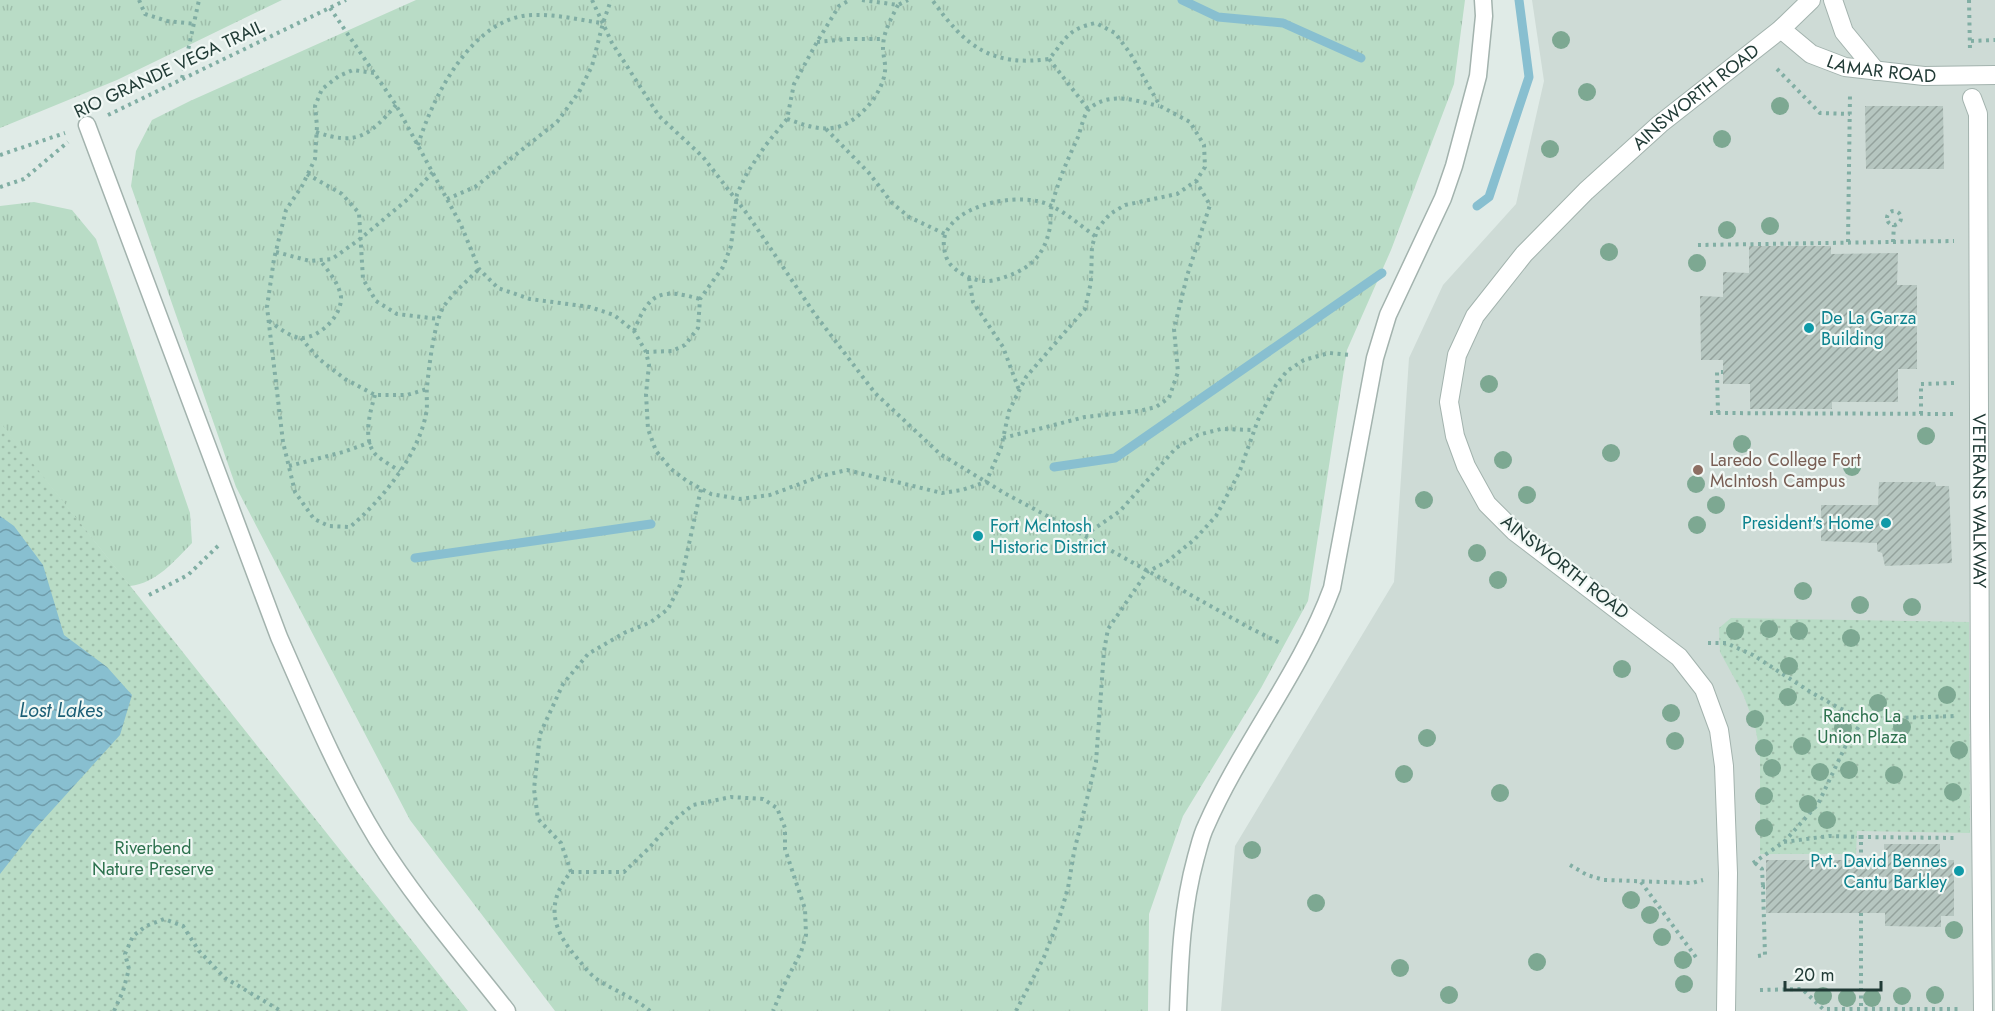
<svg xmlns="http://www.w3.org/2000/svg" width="1995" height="1011" viewBox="0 0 1995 1011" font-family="Jost,sans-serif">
  <defs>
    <pattern id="grass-tufts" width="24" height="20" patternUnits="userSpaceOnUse" patternTransform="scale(1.5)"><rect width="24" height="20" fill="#b9dcc6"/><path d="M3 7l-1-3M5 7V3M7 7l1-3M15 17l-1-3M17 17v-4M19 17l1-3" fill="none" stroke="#9fbeab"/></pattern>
    <pattern id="park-dots" width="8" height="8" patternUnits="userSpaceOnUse" patternTransform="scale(1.5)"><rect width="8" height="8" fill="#b9dcc6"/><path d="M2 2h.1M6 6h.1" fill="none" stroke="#9fbeab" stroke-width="1.8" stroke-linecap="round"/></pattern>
    <pattern id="water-waves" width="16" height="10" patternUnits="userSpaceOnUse" patternTransform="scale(1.5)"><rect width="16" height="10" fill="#88bfd0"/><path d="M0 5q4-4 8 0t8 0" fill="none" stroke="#6f9caa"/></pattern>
    <pattern id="building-hatch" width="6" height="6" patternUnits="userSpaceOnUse" patternTransform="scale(1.5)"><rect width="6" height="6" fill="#b6c6c0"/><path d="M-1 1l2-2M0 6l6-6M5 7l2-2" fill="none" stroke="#94a29d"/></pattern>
  </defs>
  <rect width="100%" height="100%" fill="#e0ebe7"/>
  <!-- built -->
  <path fill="#cedbd6" d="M1532,0H1995V1011H1221L1235,846L1394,582L1409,358L1443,285L1516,204L1544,81Z"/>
  <!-- grass -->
  <path fill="url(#grass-tufts)" d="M0,0H282L117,80L0,128Z
    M416,0H1465L1454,84L1391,250L1347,350L1308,601L1261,688L1183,816L1149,914L1148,1011H555L410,820L236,487L131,186L136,151L152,120L190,101Z
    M34,202L72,210L96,239L190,513L192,543C174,561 157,583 130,586L0,423V206Z"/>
  <!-- park -->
  <path fill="url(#park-dots)" d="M0,422L468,1011H0Z
    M1731,618L1969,622L1970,833L1857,831L1856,854H1760V753L1755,726L1743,694L1720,652L1719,628Z"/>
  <!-- water -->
  <path fill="url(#water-waves)" d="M0,516L14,526L43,565L64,635L107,667L132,695L120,735L35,829L0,874Z"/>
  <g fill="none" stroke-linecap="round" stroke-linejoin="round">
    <!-- stream -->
    <path stroke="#88bfd0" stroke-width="9" d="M1182,0L1218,17L1283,23L1361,58
      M1477,206L1489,197L1529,77L1519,0
      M1054,467L1115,458L1382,273
      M415,558L651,524"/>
  </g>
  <!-- building -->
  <path fill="url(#building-hatch)" d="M1865,106H1943L1944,169H1866Z
    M1749,246H1831V254L1898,253L1897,285H1917V369H1898V402H1832V409H1750V384H1723V360H1701L1700,296L1723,297V272L1749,273Z
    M1879,482H1935L1936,486H1949L1952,563L1885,566L1882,553L1877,551V543L1821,541V505H1878Z
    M1884,844H1940V860H1954V916H1941V927L1885,926V913H1766V860H1884Z"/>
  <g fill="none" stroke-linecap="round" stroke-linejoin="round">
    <defs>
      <path id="service" d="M87,125L279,637C309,705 338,775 377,839C415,900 463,955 507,1011
        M1178,1011C1180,958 1182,908 1196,857C1199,847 1201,836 1206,826C1242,744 1301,672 1332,588L1375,358L1388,315L1443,198L1454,166L1478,76L1484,16L1483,0"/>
      <g id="pedestrian">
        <path id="s1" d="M1972,98L1978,114L1980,715L1983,1011"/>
      </g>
      <g id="minor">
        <path d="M1833,0L1844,32L1876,71"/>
        <path id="s2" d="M1781,29L1811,54L1845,67L1924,76L1995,75"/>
        <path id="s3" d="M1726,1011L1728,873L1724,766L1719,730L1704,689L1679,657L1514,531L1487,504L1466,466L1455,436L1449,402L1457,355L1475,316L1524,254L1586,191L1660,124L1781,29L1811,0"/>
      </g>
    </defs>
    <!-- service casing -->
    <use href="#service" stroke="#a3b3ae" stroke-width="19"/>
    <!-- pedestrian casing -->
    <use href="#pedestrian" stroke="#a3b3ae" stroke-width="20"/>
    <!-- minor casing -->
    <use href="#minor" stroke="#a3b3ae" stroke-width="20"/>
    <!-- path -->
    <path stroke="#81aea4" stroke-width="4" stroke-dasharray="3 4.5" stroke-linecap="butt" d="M139,0L145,14L167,21L195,24
      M592,0L612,43L659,116L703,157L748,215L814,313L875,393L940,454L1006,494L1085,536L1250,628L1280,643
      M862,0L898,5L908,0
      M1969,0L1970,50
      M330,8L396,105L461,225L479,269L498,288L530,299L590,307L614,315L634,331L646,352L649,365L646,394L648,429L656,451L671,469L687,481L711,494L740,499L770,495L821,476L847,470L942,493L962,490L986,482L1001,448L1009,411L1026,377L1085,309L1091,282L1092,246L1098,228L1110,214L1125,205L1177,194L1196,181L1205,167L1204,145L1190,122L1160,106L1130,53L1115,33L1096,23C1067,29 1067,38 1049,59C991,67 965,46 933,1L929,0
      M1971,41L1995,40
      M817,42L847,39H884
      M1049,59L1088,109
      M1777,69L1820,113L1850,114
      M374,73L353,70L339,76L322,89L315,106L317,126L315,159L302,186L286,210L274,259L267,307L283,442L295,492L314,519L329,526L350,527C381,501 418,456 426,414C428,406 426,396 427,387C429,367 434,322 444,306C454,292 467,281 479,269
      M182,78L199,0
      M108,115L346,0
      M787,119C802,124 816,130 832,128C856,126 883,94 885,71C886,64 883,56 883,48C883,32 891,19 898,5
      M826,129L869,173L892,203L909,217L945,234
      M316,132C357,146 369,136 396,105
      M418,145C433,96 473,16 533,15C556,14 580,20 602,23
      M0,155L65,133
      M307,174L342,194L359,213L363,279L376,301L397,314L439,319
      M0,187L24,179L68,142
      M447,199L475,187L557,122L579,92L592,66L603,23L611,0
      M1887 218a7 7 0 1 1 14 0a7 7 0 1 1-14 0Z
      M1095,236C1078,224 1058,205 1037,201C1009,195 951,206 944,239C943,246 945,258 950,264C961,276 979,284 995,280C1025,272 1044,260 1050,227C1051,220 1050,212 1052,205C1058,181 1068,159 1078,137C1081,129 1084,113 1090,108C1111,91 1136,101 1159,106
      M1848,242L1850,94
      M1893,242L1894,225
      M1698,245L1954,241
      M276,252L310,261L332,259L360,239L408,199L433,172
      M969,278L973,302L1003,347L1019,390
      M269,321C278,327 291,338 302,338C320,337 342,316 341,297C339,283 328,271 320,260
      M634,331C649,292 661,288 700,299
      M301,338L319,359L345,379L375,395H407L427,389
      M646,352L672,351L685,345L698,328L700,299L723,267L731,246L737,194L747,173L765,146L787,119L794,84L817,42L839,6L850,0
      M375,395C370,412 362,440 376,455C383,461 392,466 400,471
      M1710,413L1955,414
      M1718,413L1717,372H1723
      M1921,414V384L1954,383
      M1003,438L1085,417L1139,411L1156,407L1169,398L1178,372L1174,329L1187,276L1210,205L1196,181
      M289,466L343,452L371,442
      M1085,535L1120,511L1176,448L1198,435L1221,429L1254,430
      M149,595L188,575L218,546
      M1708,643H1726L1753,655L1809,691L1837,707L1864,719L1955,716
      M1784,842L1829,836L1861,837
      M1861,860V837L1957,838
      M1753,863L1784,842L1818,804L1846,745L1864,719
      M1755,863L1762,869L1763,887
      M1570,865L1587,875L1604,880L1692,883L1703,880
      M571,872L561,843L538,819L534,789L540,734L563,684L588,654L624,633L651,622L668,609L680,585L701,489
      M1641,882L1698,960
      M1861,913V1009
      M1758,956L1765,955L1763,887H1765
      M1760,990L1802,989L1823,1009H1958
      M114,1011L123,991L129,969L125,954L133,936L146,926L164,919L183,926L199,951L225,978L281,1011
      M650,1011C635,998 615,991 598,980C590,975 584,966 578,959C553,931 544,904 571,872H624L649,848L674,820L693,805L731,797L763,799L777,808L785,828V849L805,909L806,935L801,952L784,985L773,1011
      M1016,1011L1044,957L1059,919L1068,888L1074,852L1096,762L1104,651L1108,629L1147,572L1168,561L1195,539L1216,516L1239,473L1258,420L1276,385L1287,371L1304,360L1329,353L1351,355"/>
    <!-- service -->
    <use href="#service" stroke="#fff" stroke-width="16"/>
    <!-- pedestrian -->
    <use href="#pedestrian" stroke="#fff" stroke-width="18"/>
    <!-- minor -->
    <use href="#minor" stroke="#fff" stroke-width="18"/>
  </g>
  <!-- trees -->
  <g fill="#7da892">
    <circle cx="1561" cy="40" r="9"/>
    <circle cx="1587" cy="92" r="9"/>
    <circle cx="1780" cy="106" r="9"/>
    <circle cx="1722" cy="139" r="9"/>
    <circle cx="1550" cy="149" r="9"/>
    <circle cx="1770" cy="226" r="9"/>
    <circle cx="1727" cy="230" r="9"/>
    <circle cx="1609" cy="252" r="9"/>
    <circle cx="1697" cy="263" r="9"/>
    <circle cx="1489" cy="384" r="9"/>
    <circle cx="1926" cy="436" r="9"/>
    <circle cx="1742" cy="444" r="9"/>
    <circle cx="1611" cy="453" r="9"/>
    <circle cx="1503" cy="460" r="9"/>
    <circle cx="1852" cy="467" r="9"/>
    <circle cx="1696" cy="484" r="9"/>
    <circle cx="1527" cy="495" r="9"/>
    <circle cx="1424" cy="500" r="9"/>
    <circle cx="1716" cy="505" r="9"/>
    <circle cx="1697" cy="525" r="9"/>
    <circle cx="1477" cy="553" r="9"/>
    <circle cx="1498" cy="580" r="9"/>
    <circle cx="1803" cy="591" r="9"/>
    <circle cx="1860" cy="605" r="9"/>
    <circle cx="1912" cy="607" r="9"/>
    <circle cx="1769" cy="629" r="9"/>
    <circle cx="1735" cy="631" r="9"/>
    <circle cx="1799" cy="631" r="9"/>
    <circle cx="1851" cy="638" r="9"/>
    <circle cx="1789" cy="666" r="9"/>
    <circle cx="1622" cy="669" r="9"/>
    <circle cx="1947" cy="695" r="9"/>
    <circle cx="1788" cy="697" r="9"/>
    <circle cx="1878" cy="703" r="9"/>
    <circle cx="1671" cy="713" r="9"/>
    <circle cx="1755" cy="719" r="9"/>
    <circle cx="1902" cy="727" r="9"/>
    <circle cx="1843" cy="728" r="9"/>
    <circle cx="1427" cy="738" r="9"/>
    <circle cx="1675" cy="741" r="9"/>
    <circle cx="1802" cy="746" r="9"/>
    <circle cx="1764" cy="748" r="9"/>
    <circle cx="1959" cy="750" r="9"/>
    <circle cx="1772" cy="768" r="9"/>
    <circle cx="1849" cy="770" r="9"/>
    <circle cx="1820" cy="772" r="9"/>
    <circle cx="1404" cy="774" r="9"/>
    <circle cx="1894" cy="775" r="9"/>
    <circle cx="1953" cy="792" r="9"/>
    <circle cx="1500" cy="793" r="9"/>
    <circle cx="1764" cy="796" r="9"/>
    <circle cx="1808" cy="804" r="9"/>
    <circle cx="1827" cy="820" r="9"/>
    <circle cx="1764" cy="828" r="9"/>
    <circle cx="1252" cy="850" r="9"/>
    <circle cx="1631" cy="900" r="9"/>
    <circle cx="1316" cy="903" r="9"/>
    <circle cx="1650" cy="915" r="9"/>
    <circle cx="1954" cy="930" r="9"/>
    <circle cx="1662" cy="937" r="9"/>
    <circle cx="1683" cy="960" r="9"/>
    <circle cx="1537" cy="962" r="9"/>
    <circle cx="1400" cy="968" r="9"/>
    <circle cx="1684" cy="984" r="9"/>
    <circle cx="1449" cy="995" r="9"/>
    <circle cx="1935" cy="995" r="9"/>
    <circle cx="1823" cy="996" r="9"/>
    <circle cx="1902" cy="996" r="9"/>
    <circle cx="1847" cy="998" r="9"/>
    <circle cx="1872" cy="998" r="9"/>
  </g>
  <!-- markers -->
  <g fill="#0f9aa8" stroke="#f1f8f5" stroke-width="2">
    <circle cx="1809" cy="328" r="6"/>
    <circle cx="1886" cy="523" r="6"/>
    <circle cx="978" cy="536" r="6"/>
    <circle cx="1959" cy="871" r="6"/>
  </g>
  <circle fill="#8d6e63" stroke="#f1f8f5" stroke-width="2" cx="1698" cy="470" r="6"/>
  <g text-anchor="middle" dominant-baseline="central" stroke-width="4.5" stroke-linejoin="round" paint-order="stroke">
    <!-- street labels -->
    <g font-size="18" fill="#213b36" stroke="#f1f8f5">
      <text stroke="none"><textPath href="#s2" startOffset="112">LAMAR ROAD</textPath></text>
      <text transform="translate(169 69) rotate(-25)">RIO GRANDE VEGA TRAIL</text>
      <text stroke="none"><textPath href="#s3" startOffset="1124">AINSWORTH ROAD</textPath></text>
      <text stroke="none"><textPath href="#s1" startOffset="404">VETERANS WALKWAY</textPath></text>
      <text transform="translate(1565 567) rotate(38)">AINSWORTH ROAD</text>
    </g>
    <!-- culture labels -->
    <g font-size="18" fill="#0d838f" stroke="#f1f8f5" text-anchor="start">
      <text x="1821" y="318">De La Garza<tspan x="1821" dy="21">Building</tspan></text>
      <text x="1874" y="523" text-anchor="end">President's Home</text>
      <text x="990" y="526">Fort McIntosh<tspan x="990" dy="21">Historic District</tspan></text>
      <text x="1947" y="861" text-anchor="end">Pvt. David Bennes<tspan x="1947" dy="21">Cantu Barkley</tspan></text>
    </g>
    <!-- education labels -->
    <g font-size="18" fill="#785e54" stroke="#f1f8f5" text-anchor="start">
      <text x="1710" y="460">Laredo College Fort<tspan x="1710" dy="21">McIntosh Campus</tspan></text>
    </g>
    <!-- park labels -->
    <g font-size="18" fill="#2c714d" stroke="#f1f8f5">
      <text x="1862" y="716">Rancho La<tspan x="1862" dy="21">Union Plaza</tspan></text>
      <text x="153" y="848">Riverbend<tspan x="153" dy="21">Nature Preserve</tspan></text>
    </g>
    <!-- water labels -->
    <g font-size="20" font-style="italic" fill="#1c5f76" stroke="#f1f8f5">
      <text x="61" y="710">Lost Lakes</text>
    </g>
  </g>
  <!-- scale -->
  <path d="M1785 981v9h96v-9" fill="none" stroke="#213b36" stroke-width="3"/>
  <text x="1794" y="981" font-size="18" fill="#213b36" stroke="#f1f8f5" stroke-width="4.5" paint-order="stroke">20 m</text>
</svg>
